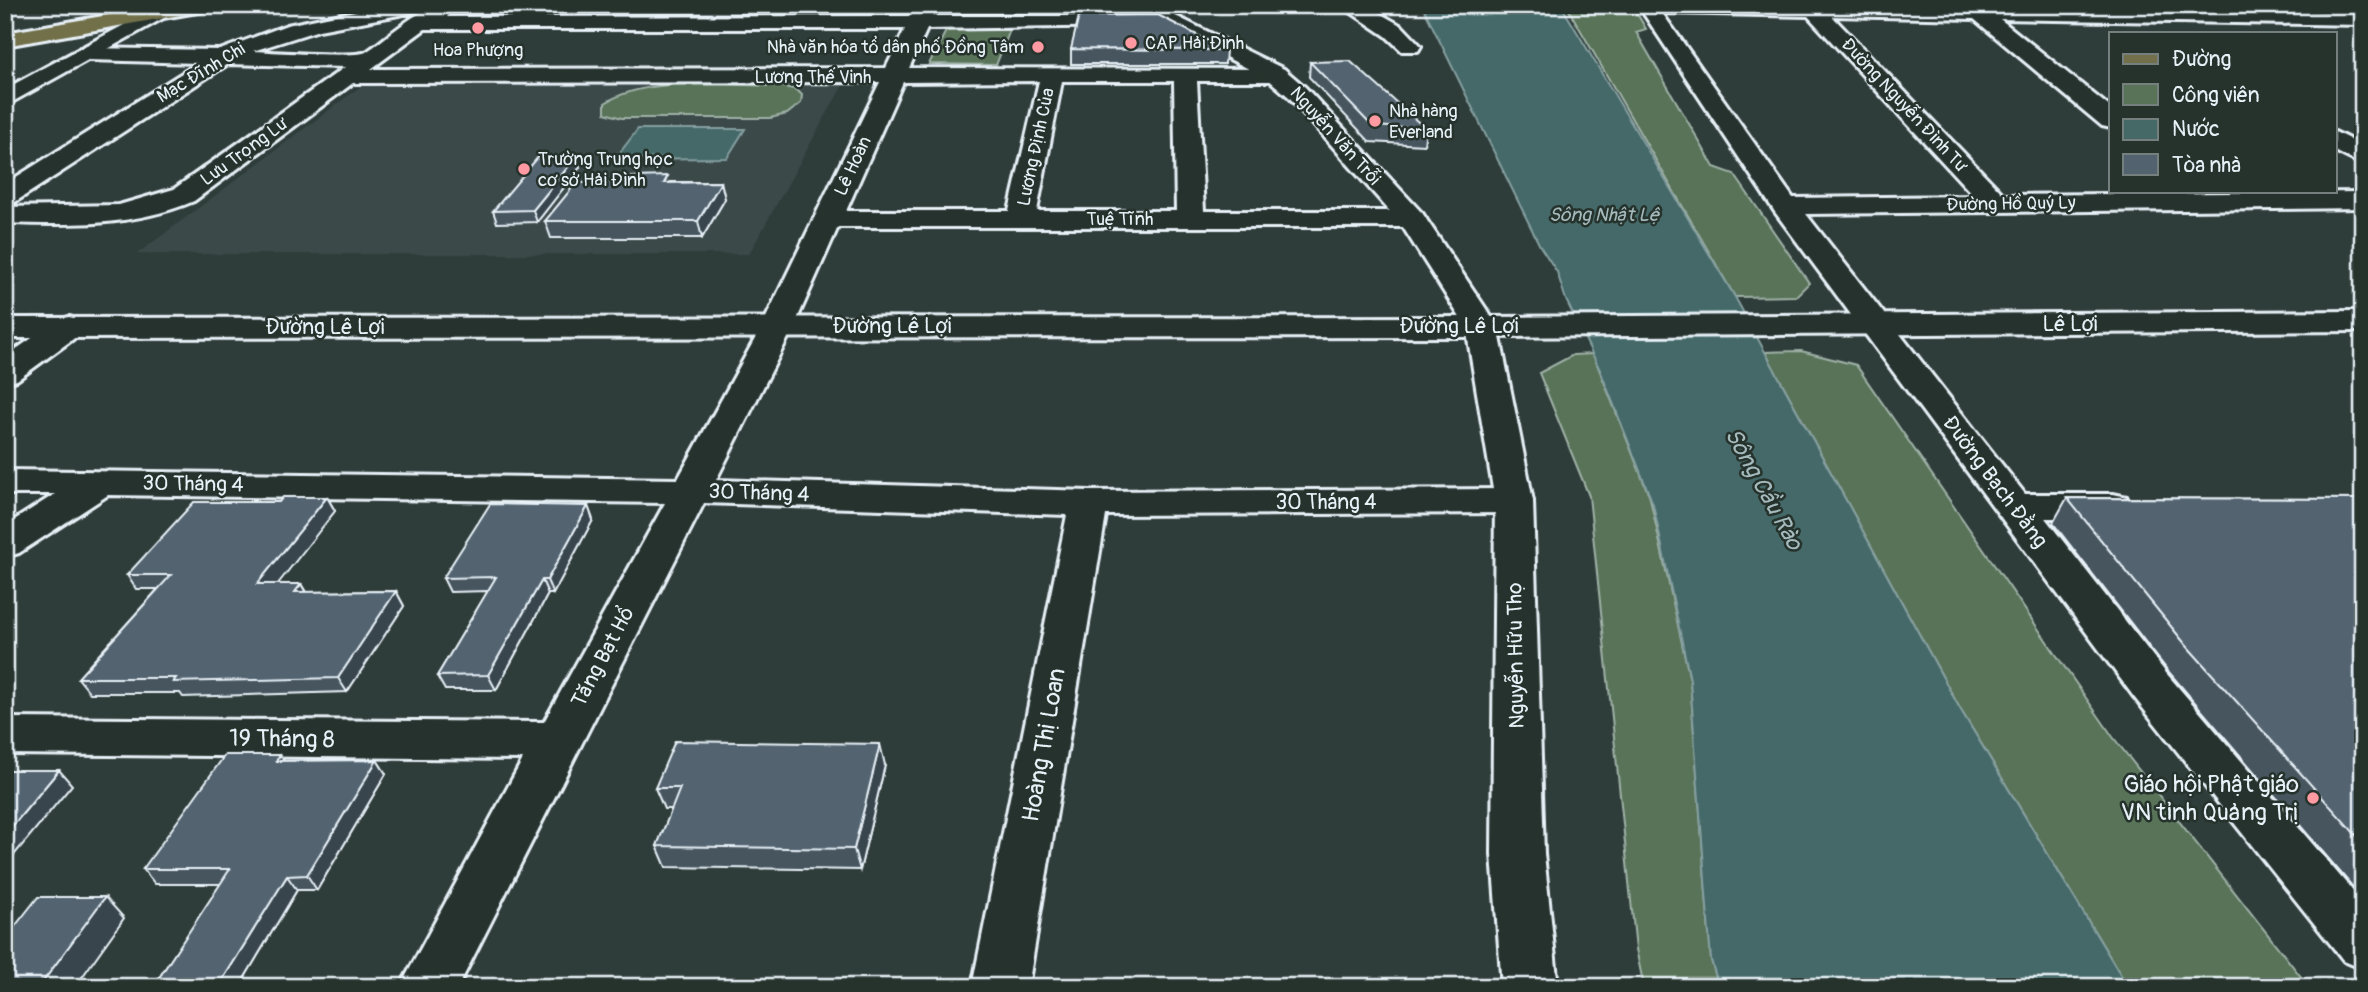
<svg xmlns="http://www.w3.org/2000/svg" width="2368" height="992" viewBox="0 0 2368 992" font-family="Pangolin,sans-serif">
  <rect width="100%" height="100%" fill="#2f3d3a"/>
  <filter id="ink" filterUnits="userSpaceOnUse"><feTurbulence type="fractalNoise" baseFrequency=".0143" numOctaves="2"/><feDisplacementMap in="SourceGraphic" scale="14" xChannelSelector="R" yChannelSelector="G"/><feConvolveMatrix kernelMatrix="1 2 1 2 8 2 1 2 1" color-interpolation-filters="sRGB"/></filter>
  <g filter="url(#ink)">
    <!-- built -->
    <path fill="#3a484a" d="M844,83L749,254H137L364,84Z"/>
    <!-- green -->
    <path fill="#597359" stroke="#a0b2a8" stroke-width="2" d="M1566,5H1632L1646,29L1636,32L1714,167L1734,174L1809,283L1796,296L1735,297Z
      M947,29L1010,30L996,65L929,64Z
      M780,86L797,90L802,95L801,103L787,114L770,118H622L605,113V103C648,75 728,86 780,86Z
      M1801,351L1856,365L2113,737L2309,987H2128L1959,707L1765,352Z
      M1593,354L1650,498L1690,680L1711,960L1719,987H1644L1636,949L1589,496L1539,373L1573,355Z"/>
    <!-- water -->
    <path fill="#446967" stroke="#869fa1" stroke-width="2" d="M1422,5H1561L1735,297L1959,707L2128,987H1719L1711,960L1690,680L1653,504L1600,370L1566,300L1557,272L1540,246Z
      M638,129H745L727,158L615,159Z"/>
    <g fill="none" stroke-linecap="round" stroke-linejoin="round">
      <defs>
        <path id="minor" d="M385,5H430L420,11L319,30L253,51C272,52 355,58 366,52C387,39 424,0 449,7L452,11L447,17L911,16L917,5H937L932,16H1131L1138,18L1142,22L1138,26L927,29L909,68L1284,69L1288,74L1284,79L1276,81H1197L1204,211H1412L1422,213L1426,219L1422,225L1412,227H838L794,326L716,480L1089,491L1514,489L1528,492L1533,501L1528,510L1514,513L1106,515L1028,987H972L1067,515L704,503L458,987H400L523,759L5,754V718L544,722L665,503L108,495L19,553L5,557V526L55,494H5V470L678,479L762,326L880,82L353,83L194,201C132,227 71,225 5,223V207L119,205L174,189L345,67L228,64L15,202L5,204V184L198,63L88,60L77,53L80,48L220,50L287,25ZM425,29H905L886,68L371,69ZM1039,81L1009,211H846L903,82ZM1062,81H1174L1176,211H1037Z
          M1340,5H1365L1402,26L1421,46L1418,51H1402L1386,36Z
          M1638,5H1983L2363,13V25L2000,19L2111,108V128L2102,126L1974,19L1832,16L2004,195L2363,192V208L1806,214L2025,494H2113L2127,497L2132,506L2127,515L2113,518H2045L2166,673L2363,903V969L2344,961L2134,697L1775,212ZM1662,13L1808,16L1974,196L1793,198Z
          M2335,132L2363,146V165L2335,151Z
          M69,317L80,320L85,327L80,334L17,380L5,383V357L58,320Z"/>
        <path id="tertiary" d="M1126,5H1153L1284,69L1305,87L1422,213L1498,327L1533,501L1544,854L1558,987H1502L1492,854L1495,501L1466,327L1401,224L1289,97L1268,79Z"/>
        <path id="secondary" d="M161,5H187L5,106V89Z
          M2363,311V331L1482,337L5,338V318L1482,317Z"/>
        <path id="primary" d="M166,5H213L203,11L5,46V33Z"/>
      </defs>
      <!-- minor casing -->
      <use href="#minor" stroke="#e8f1f8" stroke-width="6"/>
      <!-- tertiary casing -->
      <use href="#tertiary" stroke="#e8f1f8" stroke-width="6"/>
      <!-- secondary casing -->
      <use href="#secondary" stroke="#e8f1f8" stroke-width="6"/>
      <!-- primary casing -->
      <use href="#primary" stroke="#e8f1f8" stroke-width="6"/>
      <!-- minor -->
      <use href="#minor" fill="#26332d" fill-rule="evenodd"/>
      <!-- tertiary -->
      <use href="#tertiary" fill="#26332d" fill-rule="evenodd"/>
      <!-- secondary -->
      <use href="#secondary" fill="#26332d" fill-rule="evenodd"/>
      <!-- primary -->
      <use href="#primary" fill="#71704a" fill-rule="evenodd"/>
    </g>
    <!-- wall -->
    <path fill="#47555f" stroke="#e8f1f8" stroke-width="2" d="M1071,49L1226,50L1225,64H1071Z
      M1310,62L1426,129L1424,145L1370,142L1309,77Z
      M580,167L537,222L497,223L493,211Z
      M670,182H721L725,199L702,238H551L545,221Z
      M327,497L335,511L277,584H301L306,592L396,591L404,606L347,692L183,697L180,693H90L78,678L158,589H136L127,575L279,502Z
      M2067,498L2363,499V899L2168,671L2053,523Z
      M588,506L593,520L553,594H548L496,690H445L437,676L488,591L450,592L443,578Z
      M280,755L284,761L377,760L386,774L317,890H297L239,987H153L221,884H155L143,869Z
      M885,765L860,870L666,867L657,846L672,809H664L655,788Z"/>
    <!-- shaded-wall -->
    <path fill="#39454e" stroke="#e8f1f8" stroke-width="2" d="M577,156L580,167L537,222L533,210Z
      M721,182L725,199L702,238L698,221Z
      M327,497L335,511L266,599L257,584Z
      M588,506L593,520L553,594L547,580Z
      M542,580L548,594L496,690L488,675Z
      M301,584L309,598L295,592Z
      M396,591L404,606L347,692L338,678Z
      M880,744L885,765L860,870L854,849Z
      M280,755L290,770L276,761Z
      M377,760L386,774L317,890L307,875Z
      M59,770L72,785L5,866V835Z
      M287,876L297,890L239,987H218Z
      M105,897L124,918L75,987H39Z"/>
    <!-- building -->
    <path fill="#52636f" stroke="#e8f1f8" stroke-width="2" d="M1158,15L1226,50L1071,49L1079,16Z
      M1350,61L1426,129L1372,126L1310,62Z
      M539,156H577L533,210L493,211Z
      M668,176L664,183L721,182L698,221H545L576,183L628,182L632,177Z
      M283,497H327L257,584H301L295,592L396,591L338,678L173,682L176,678H78L171,575H127L194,502H279Z
      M2067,498L2363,499V843L2186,645Z
      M490,504L588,506L547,580H542L488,675L437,676L496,577L443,578Z
      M675,741L880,744L854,849L657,846L680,788H655Z
      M225,755H280L276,761L377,760L307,875L287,876L218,987H153L230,869H143Z
      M5,770H59L5,835Z
      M38,897H105L39,987H5V939Z"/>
  </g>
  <!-- markers -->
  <g fill="#ff9aa2" stroke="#26332d" stroke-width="2.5">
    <circle cx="478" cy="28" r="7"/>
    <circle cx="1131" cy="43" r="7"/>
    <circle cx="1038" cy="47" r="7"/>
    <circle cx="1375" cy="121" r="7"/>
    <circle cx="524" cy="169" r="7"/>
    <circle cx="2313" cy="798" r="7"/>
  </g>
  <g text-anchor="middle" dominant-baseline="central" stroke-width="5" stroke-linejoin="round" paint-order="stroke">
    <!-- far-poi labels -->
    <g font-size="18" fill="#e8f1f8" stroke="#26332d" text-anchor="start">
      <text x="1145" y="43">CAP Hải Đình</text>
      <text x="1024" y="47" text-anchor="end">Nhà văn hóa tổ dân phố Đồng Tâm</text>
      <text x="478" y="50" text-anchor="middle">Hoa Phượng</text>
      <text x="1389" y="111">Nhà hàng<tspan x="1389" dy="21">Everland</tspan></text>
      <text x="538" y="159">Trường Trung học<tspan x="538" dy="21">cơ sở Hải Đình</tspan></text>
    </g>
    <!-- far-street labels -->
    <g font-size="18" fill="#e8f1f8" stroke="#26332d">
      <text transform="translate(201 73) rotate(-31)">Mạc Đĩnh Chi</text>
      <text x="813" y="77">Lương Thế Vinh</text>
      <text transform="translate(1904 105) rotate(47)">Đường Nguyễn Đình Tư</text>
      <text transform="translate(1335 136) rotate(48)">Nguyễn Văn Trỗi</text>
      <text transform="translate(1036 147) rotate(-78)">Lương Định Của</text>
      <text transform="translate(244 152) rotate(-36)">Lưu Trọng Lư</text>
      <text transform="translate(853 166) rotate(-65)">Lê Hoàn</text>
      <text transform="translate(2011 204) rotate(-1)">Đường Hồ Quý Ly</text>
      <text x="1120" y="219">Tuệ Tĩnh</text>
    </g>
    <!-- far-water labels -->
    <g font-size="19" font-style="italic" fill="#a6bbbe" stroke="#26332d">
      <text x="1604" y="215">Sông Nhật Lệ</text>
    </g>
    <!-- street labels -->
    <g font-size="21" fill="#e8f1f8" stroke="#26332d">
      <text x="2070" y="324">Lê Lợi</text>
      <text x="892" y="326">Đường Lê Lợi</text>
      <text x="1459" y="326">Đường Lê Lợi</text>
      <text x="325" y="327">Đường Lê Lợi</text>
      <text transform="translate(1995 482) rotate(53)">Đường Bạch Đằng</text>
      <text transform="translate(193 484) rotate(1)">30 Tháng 4</text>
      <text transform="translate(759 493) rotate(2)">30 Tháng 4</text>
      <text x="1326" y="502">30 Tháng 4</text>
      <text transform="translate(1516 655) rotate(-91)">Nguyễn Hữu Thọ</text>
      <text transform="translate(603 657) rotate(-62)">Tăng Bạt Hổ</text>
    </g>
    <!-- water labels -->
    <g font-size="23" font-style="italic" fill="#a6bbbe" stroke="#26332d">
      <text transform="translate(1764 489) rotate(61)">Sông Cầu Rào</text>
    </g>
    <!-- near-street labels -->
    <g font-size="24" fill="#e8f1f8" stroke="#26332d">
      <text transform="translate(282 739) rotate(1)">19 Tháng 8</text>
      <text transform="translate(1044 745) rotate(-80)">Hoàng Thị Loan</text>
    </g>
    <!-- near-poi labels -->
    <g font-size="24" fill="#e8f1f8" stroke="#26332d" text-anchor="end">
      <text x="2299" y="784">Giáo hội Phật giáo<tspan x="2299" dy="28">VN tỉnh Quảng Trị</tspan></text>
    </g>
  </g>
  <!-- margin -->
  <rect width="2368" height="992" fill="none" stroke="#26332d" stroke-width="28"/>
  <rect x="14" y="14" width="2340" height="964" fill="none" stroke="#e8f1f8" stroke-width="2.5" filter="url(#ink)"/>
  <!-- legend -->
  <rect x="2109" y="32" width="228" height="161" fill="#26332d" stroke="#747f7e" stroke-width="2"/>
  <rect x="2123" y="54" width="35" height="10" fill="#71704a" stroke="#747f7e" stroke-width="2"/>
  <text x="2172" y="66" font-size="21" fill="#e8f1f8">Đường</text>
  <rect x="2123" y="84" width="35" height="21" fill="#597359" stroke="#747f7e" stroke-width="2"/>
  <text x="2172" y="102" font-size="21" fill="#e8f1f8">Công viên</text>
  <rect x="2123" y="119" width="35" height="21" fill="#446967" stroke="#747f7e" stroke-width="2"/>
  <text x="2172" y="136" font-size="21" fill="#e8f1f8">Nước</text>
  <rect x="2123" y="154" width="35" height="21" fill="#52636f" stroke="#747f7e" stroke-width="2"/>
  <text x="2172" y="172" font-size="21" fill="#e8f1f8">Tòa nhà</text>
</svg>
